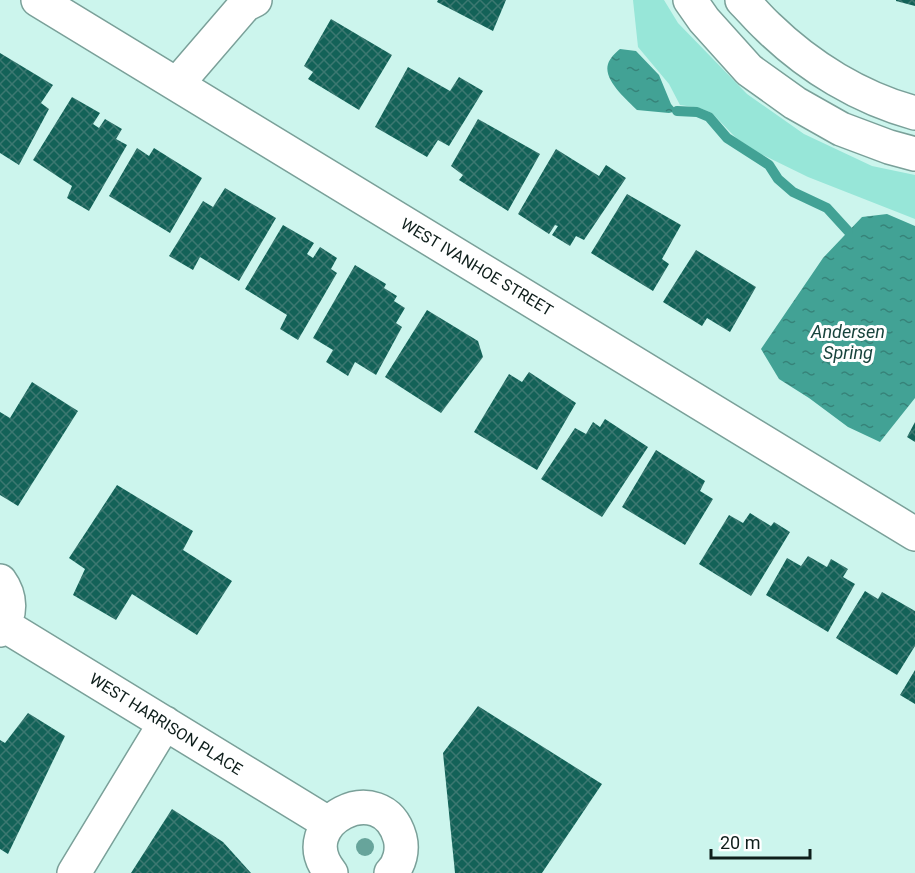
<svg xmlns="http://www.w3.org/2000/svg" width="915" height="873" viewBox="0 0 915 873" font-family="Roboto,sans-serif">
  <defs>
    <pattern id="water-ripples" width="26" height="14" patternUnits="userSpaceOnUse" patternTransform="scale(1.5)"><rect width="26" height="14" fill="#42a295"/><path d="M2 4q2-2 4 0t4 0M15 11q2-2 4 0t4 0" fill="none" stroke="#368379"/></pattern>
    <pattern id="building-cross-hatch" width="8" height="8" patternUnits="userSpaceOnUse" patternTransform="scale(1.5)"><rect width="8" height="8" fill="#136258"/><path d="M0 0l8 8M0 8l8-8" fill="none" stroke="#3c7871"/></pattern>
  </defs>
  <rect width="100%" height="100%" fill="#ccf5ed"/>
  <!-- grass -->
  <path fill="#97e6d8" d="M633,0H664L678,23L747,94L804,134L872,166L915,175V219L808,177L761,154L736,138L712,113L700,108L680,105L669,84L638,47Z"/>
  <!-- water -->
  <path fill="url(#water-ripples)" d="M620,49L636,51L659,75L671,104L677,111L669,113L637,110C627,100 603,80 608,64C610,58 615,53 620,49Z
    M887,214L915,226V398L880,442L848,427L809,398L779,379L761,349L823,258L862,217Z"/>
  <g fill="none" stroke-linecap="round" stroke-linejoin="round">
    <!-- stream -->
    <path stroke="#42a295" stroke-width="10" d="M677,111L697,112L709,117L727,138L769,165L778,179L793,192L827,208L848,231"/>
  </g>
  <!-- building -->
  <path fill="url(#building-cross-hatch)" d="M438,0H506L493,31L437,2Z
    M896,0H915V6L896,1Z
    M331,19L392,55L359,110L308,79L313,72L304,66Z
    M0,53L53,85L41,103L49,109L19,165L0,153Z
    M408,67L450,91L459,77L483,91L449,146L438,140L427,157L375,127Z
    M72,97L100,113L93,124L99,128L105,119L122,129L116,139L127,145L89,211L67,198L72,186L33,160Z
    M478,119L540,154L508,211L459,180L463,175L451,166Z
    M137,148L149,156L154,148L202,178L170,233L109,196Z
    M556,149L599,176L606,165L626,178L584,240L576,236L570,246L552,235L558,226L555,225L549,234L518,214Z
    M225,188L276,218L239,281L200,257L193,270L169,256L203,201L213,207Z
    M627,194L681,225L662,259L669,264L653,291L591,253Z
    M283,225L314,243L307,254L313,258L320,247L337,258L331,269L337,273L298,340L280,329L287,315L245,289Z
    M696,250L756,287L730,332L707,318L702,326L663,302Z
    M355,265L386,284L384,288L397,296L394,301L405,308L396,323L402,327L376,375L355,362L348,376L326,362L333,350L313,338Z
    M427,310L478,341L483,357L441,413L385,377Z
    M529,372L576,403L537,470L474,432L509,374L522,382Z
    M32,382L78,411L18,506L0,495V412L10,418Z
    M605,419L648,447L602,517L541,479L575,428L586,434L593,422L600,427Z
    M915,422V442L907,437Z
    M656,450L705,481L700,491L713,499L685,545L622,507Z
    M117,485L193,531L183,550L232,581L197,635L132,594L116,620L73,595L85,569L69,558Z
    M750,513L771,526L774,522L790,532L751,596L699,564L729,515L743,523Z
    M808,556L827,567L831,559L848,569L843,577L855,584L828,632L766,595L787,558L801,566Z
    M865,591L878,599L882,592L915,611V646L897,675L836,638Z
    M915,670V704L900,695Z
    M478,706L602,784L542,873H455L443,753Z
    M28,713L65,736L8,854L0,849V740L5,743Z
    M172,809L223,842L251,873H131Z"/>
  <g fill="none" stroke-linecap="round" stroke-linejoin="round">
    <defs>
      <path id="minor" d="M38,0L915,534
        M690,0L704,20L749,70L795,103L841,129L889,147L915,154
        M742,0C751,9 759,19 768,27C809,67 860,98 915,113
        M177,84L245,5L255,0
        M0,581C11,596 12,615 0,630
        M4,625L328,823
        M74,873L165,723
        M331,873C289,823 382,774 400,838C403,850 400,864 391,873"/>
    </defs>
    <!-- minor casing -->
    <use href="#minor" stroke="#7aa099" stroke-width="36"/>
    <!-- minor -->
    <use href="#minor" stroke="#fff" stroke-width="33"/>
  </g>
  <!-- trees -->
  <circle fill="#67a49b" cx="365" cy="847" r="9"/>
  <g text-anchor="middle" dominant-baseline="central" stroke-width="6" stroke-linejoin="round" paint-order="stroke">
    <!-- street labels -->
    <g font-size="16" fill="#0e1e1b" stroke="#fff">
      <text transform="translate(477 267) rotate(31)">WEST IVANHOE STREET</text>
      <text transform="translate(166 724) rotate(32)">WEST HARRISON PLACE</text>
    </g>
    <!-- water labels -->
    <g font-size="18" font-style="italic" fill="#18443d" stroke="#fff">
      <text x="848" y="331">Andersen<tspan x="848" dy="21">Spring</tspan></text>
    </g>
  </g>
  <!-- scale -->
  <path d="M711 849v9h99v-9" fill="none" stroke="#0e1e1b" stroke-width="3"/>
  <text x="720" y="849" font-size="18" fill="#0e1e1b" stroke="#ffffff" stroke-width="4.5" paint-order="stroke">20 m</text>
</svg>
